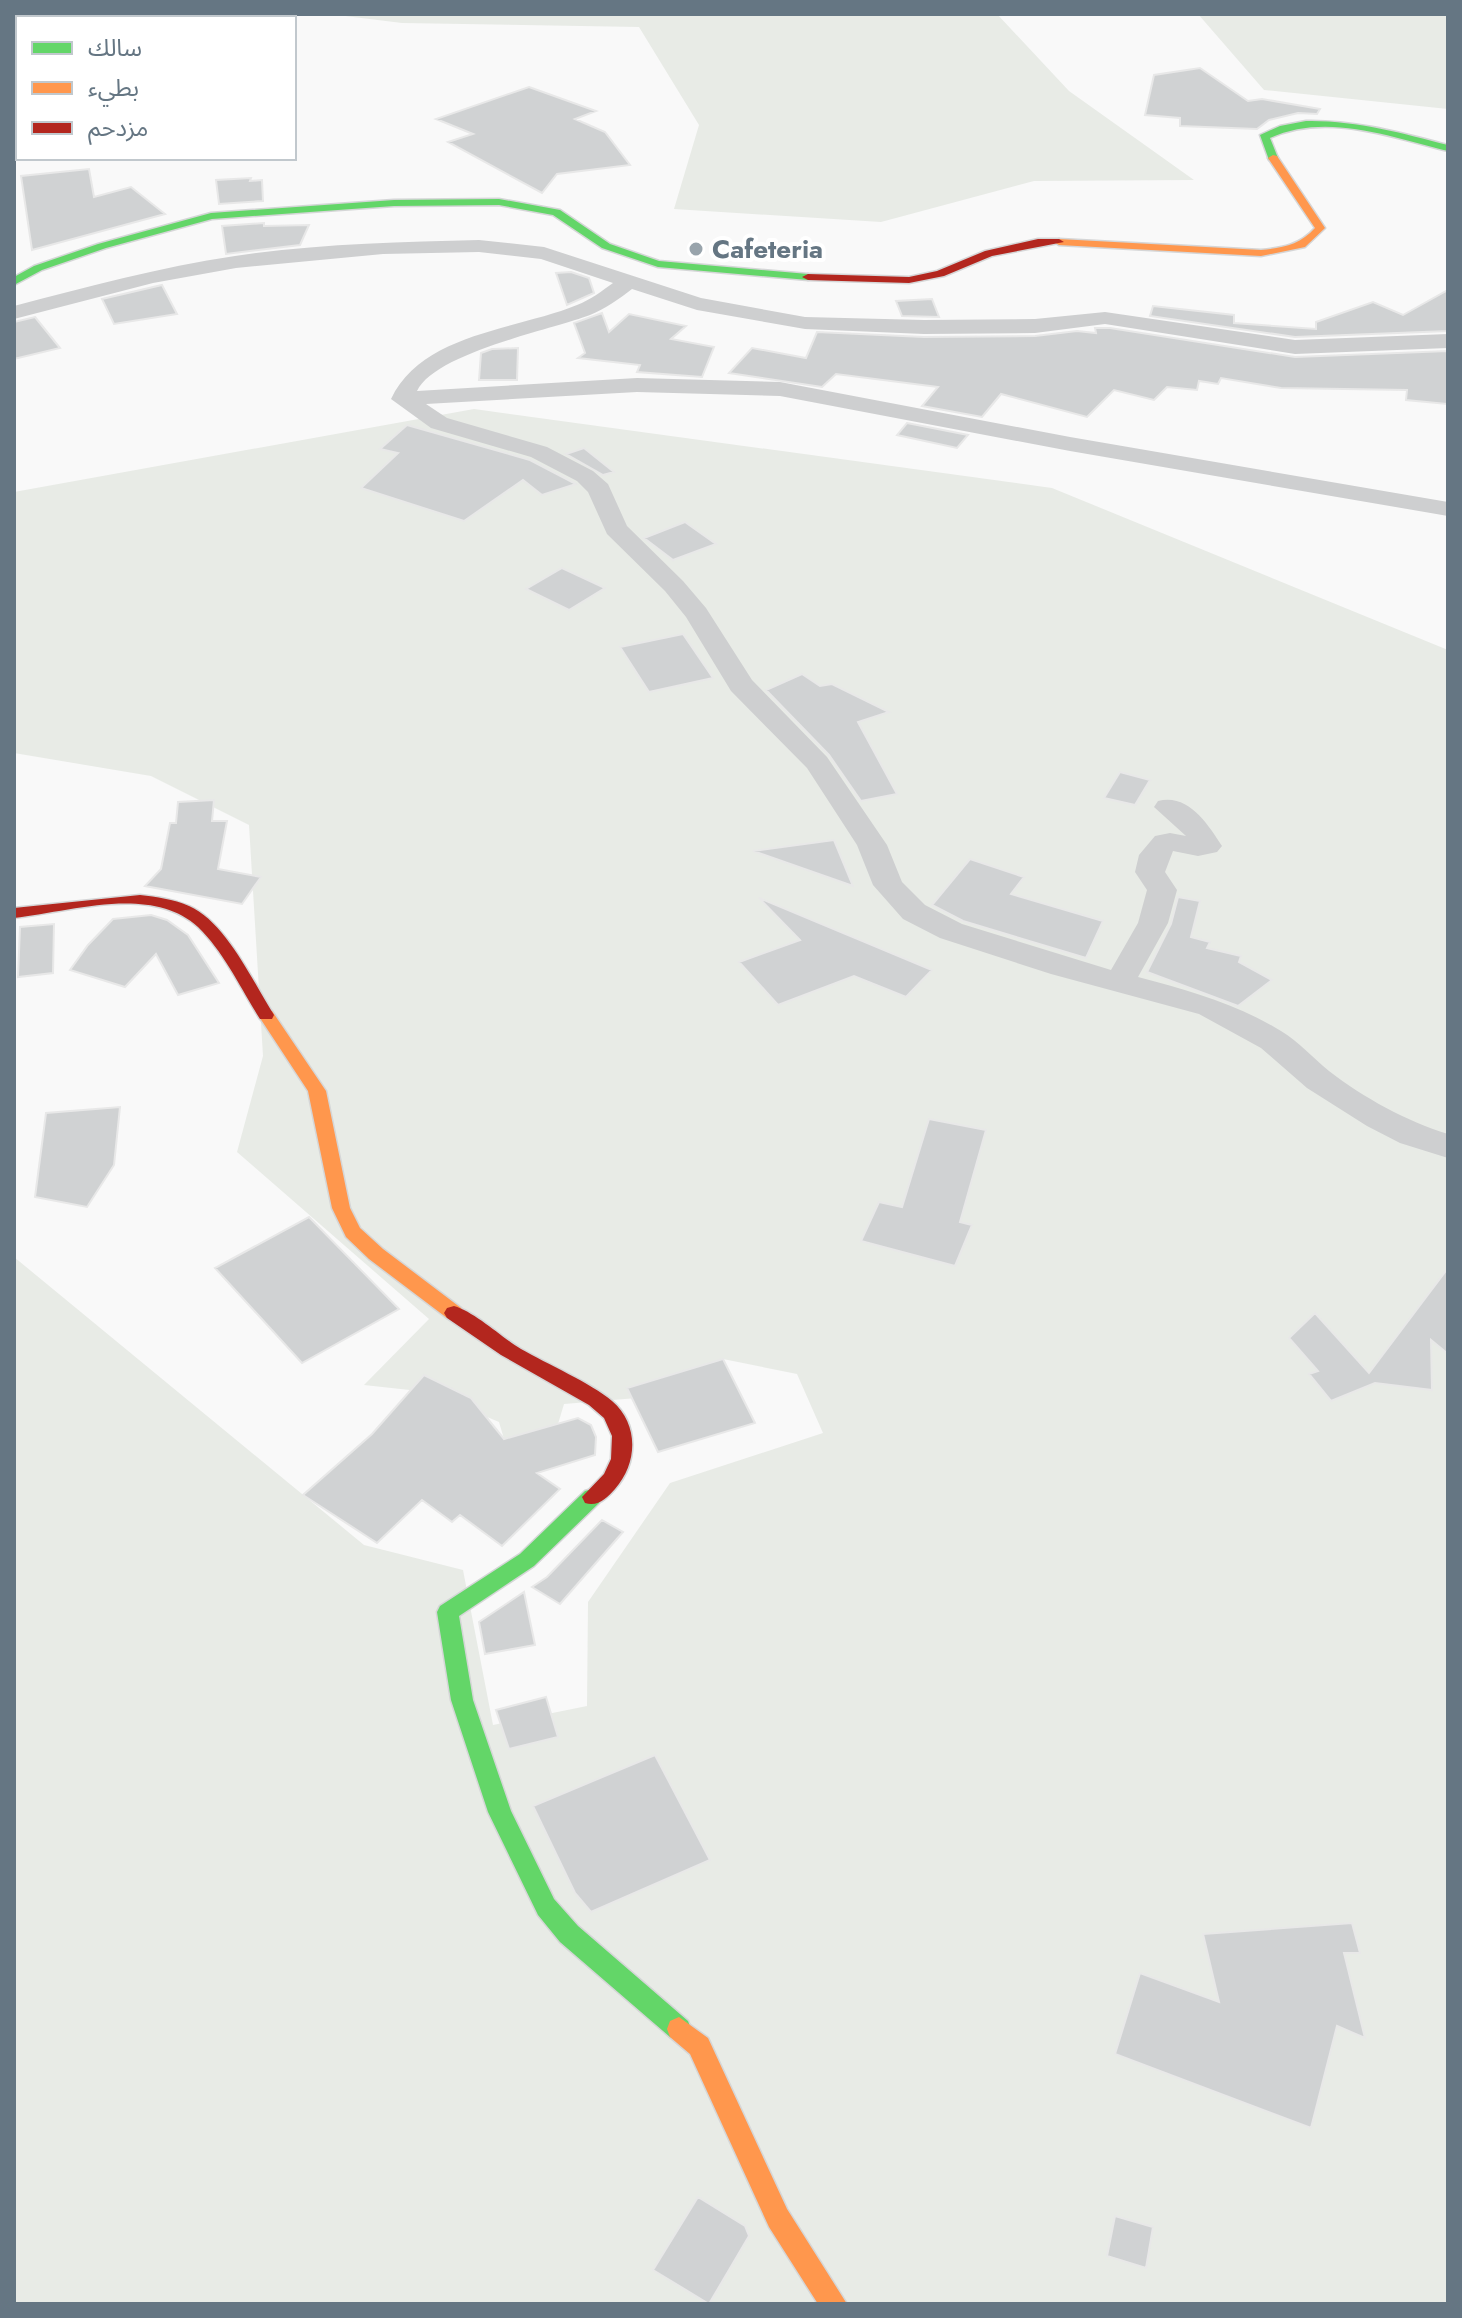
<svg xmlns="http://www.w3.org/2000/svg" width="1462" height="2318" viewBox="0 0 1462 2318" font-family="Jost,'Noto Sans Arabic',sans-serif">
  <rect width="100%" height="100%" fill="#f9f9f9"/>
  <!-- green -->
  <path fill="#e8ebe6" d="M329,14H997L1069,91L1194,180L1034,181L881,222L674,209L699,125L639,27L402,23Z
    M1198,14H1448V109L1264,90Z
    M474,409L1052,488L1448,650V2304H14V1257L364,1545L463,1570L493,1725L587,1706L588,1602L670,1483L823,1433L797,1374L723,1359L637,1398L564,1404L552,1444L512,1466L499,1422L428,1392L364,1385L429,1319L237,1152L263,1056L249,825L151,776L14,753V492Z"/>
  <!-- building -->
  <path fill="#d0d2d3" stroke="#e8e8e8" stroke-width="2" d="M1200,68L1248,101L1262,99L1320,109L1317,114L1298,113L1269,120L1257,129L1180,126V118L1145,115L1154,75Z
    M529,87L596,111L575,119L605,132L630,165L557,174L542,193L448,142L473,134L436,119Z
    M89,169L94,197L131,187L165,214L32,250L21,176Z
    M251,178L250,181L262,180L263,201L219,204L216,180Z
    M264,223V226L309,225L300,245L226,254L222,226Z
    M571,272L589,278L594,293L567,305L556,273Z
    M162,285L177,314L114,324L102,299Z
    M1448,290V331L1295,337L1150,316L1153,306L1234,315V323L1316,329V322L1373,302L1403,315Z
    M932,299L939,317L902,316L896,301Z
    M602,313L609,332L629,314L686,326L671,339L714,347L702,377L637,372L640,365L578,358L585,353L574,323Z
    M35,317L60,348L14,359V322Z
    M1095,328H1110L1295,357L1448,351L1447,404L1406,400L1407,390L1281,388L1221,378L1218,384L1199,381L1197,390L1167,387L1154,400L1114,390L1087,417L1001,394L982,417L922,406L938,387L836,374L822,387L729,373L752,348L806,358L817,332L924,337L1035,336L1077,331L1096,333Z
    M518,348L517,380H479L481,353L492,349Z
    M907,423L968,435L957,448L897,435Z
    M407,425L530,460L576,484L542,495L523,480L464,521L361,488L398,453L380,449Z
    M584,448L614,472L603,475L566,454Z
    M685,522L716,544L673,560L644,538Z
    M562,568L605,588L569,610L526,589Z
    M683,634L713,678L649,692L620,647Z
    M802,674L820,686L832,684L889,712L858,722L897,794L861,801L829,755L766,690Z
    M1120,772L1150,780L1135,805L1104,798Z
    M214,800L212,821H227L218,869L261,877L242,904L145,886L161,869L170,823H176L178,802Z
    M834,840L853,886L753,851Z
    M970,859L1024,877L1011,894L1103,921L1086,958L963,921L932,905Z
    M1178,897L1200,901L1191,937L1210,942L1207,948L1241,956L1239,962L1272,980L1238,1006L1147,972L1171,924Z
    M759,898L932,970L906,997L854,976L778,1005L739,962L800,940Z
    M151,915L167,920L188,935L219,983L178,995L156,954L125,987L70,970L88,945L113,919Z
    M54,924L53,973L18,977L20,927Z
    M120,1107L114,1165L87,1207L35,1197L46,1113Z
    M929,1119L986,1130L960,1222L972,1225L955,1266L861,1241L879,1202L902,1207Z
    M309,1217L399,1309L302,1363L215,1268Z
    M1448,1268V1354L1431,1340L1432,1390L1375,1383L1331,1401L1309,1374L1318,1371L1289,1338L1315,1313L1369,1373Z
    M723,1359L755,1423L658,1452L627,1388Z
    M424,1375L471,1398L504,1439L578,1418L591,1425L596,1437L595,1455L537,1473L560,1489L502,1546L460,1515L452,1522L422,1500L377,1543L303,1495L372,1434Z
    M602,1520L623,1532L560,1604L532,1587L547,1577Z
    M524,1592L535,1645L485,1654L479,1622Z
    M546,1697L558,1737L509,1749L496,1710Z
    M655,1755L710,1860L591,1912L575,1893L533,1806Z
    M1352,1923L1360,1953H1344L1365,2038L1337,2026L1311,2128L1115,2054L1140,1973L1219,2002L1203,1934Z
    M698,2197L745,2226L749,2236L709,2304L653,2270Z
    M1115,2216L1153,2227L1146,2268L1107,2256Z"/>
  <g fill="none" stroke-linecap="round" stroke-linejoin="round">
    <defs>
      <path id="fast" d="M1306,121C1355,120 1401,133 1448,145V151C1391,137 1326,112 1270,138L1278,158L1269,160L1260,135L1280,126Z
        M499,199L560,210L610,244L659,261L808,274L814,277L808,280L658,267L602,248L553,215L499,205L394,206L212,219L106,248L42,270L14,285V277L34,266L98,244L211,213L394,200Z
        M592,1489L599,1491L602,1497L599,1503L534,1566L459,1616L473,1700L511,1811L554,1899L578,1926L688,2021L691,2029L688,2037L679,2041L670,2037L560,1942L538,1915L488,1812L451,1700L437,1612L440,1606L520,1554L585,1491Z"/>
      <path id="slow" d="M1273,155L1277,156L1325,228L1305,247L1261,256L1059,245L1054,242L1059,239L1261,250C1282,248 1300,245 1315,228L1268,158Z
        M266,1010L272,1011L326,1091L350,1208L360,1228L383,1249L461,1308L464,1313L461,1318H447L369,1259L346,1237L332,1208L308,1091L258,1015Z
        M679,2017L708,2038L787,2209L847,2304H818L769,2227L690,2054L670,2037L667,2029L670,2021Z"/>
      <path id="jam" d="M1038,239H1059L1064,242L992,256L944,276L909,283L808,280L802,277L808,274L909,277L937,271L985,251Z
        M140,895C157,897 173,899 189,906C226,922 253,982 274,1015L272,1019H260C241,989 224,952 198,927C151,884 70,912 14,918V908Z
        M454,1306C475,1312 501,1337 521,1349C547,1364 591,1383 612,1401C639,1424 638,1463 615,1489C607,1498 598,1507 585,1503L582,1497L604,1474L611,1459L612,1436L604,1418L589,1405L501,1355L447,1318L444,1313L447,1308Z"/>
    </defs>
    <!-- fast casing -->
    <use href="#fast" stroke="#d5d6d7" stroke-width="3"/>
    <!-- slow casing -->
    <use href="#slow" stroke="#d5d6d7" stroke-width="3"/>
    <!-- jam casing -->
    <use href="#jam" stroke="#d5d6d7" stroke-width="3"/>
    <!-- street -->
    <path fill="#cecfd0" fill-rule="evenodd" d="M18,89V99L14,100V90Z
      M479,240L544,247L701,298L805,317L924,320L1035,319L1105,312L1295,340L1448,334V348L1295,354L1105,324L1035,333L924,334L805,329L697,310L632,289C619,299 605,309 590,315C550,330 435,353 417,391L637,378L780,382L1070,437L1448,502V516L1070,451L780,396L637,392L426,404L447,418L547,447L593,471L608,484L627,526L683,581L706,608L752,680L827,757L887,845L902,882L925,905L962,924L1111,970L1138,923L1147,890L1135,872L1139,855L1155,836L1170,833L1186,836L1154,807L1158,801C1188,793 1208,824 1222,846L1217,852L1198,856L1173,851L1165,872L1177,890L1168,923L1138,977C1190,991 1235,1003 1281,1031C1299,1042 1313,1058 1329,1071C1364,1098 1406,1121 1448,1134V1158L1400,1143L1367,1126L1307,1088L1261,1048L1199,1014L1051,974L940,938L903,919L873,885L857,845L807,768L731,691L686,617L665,591L607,534L588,492L577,481L531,457L431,428L391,399C422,333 516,330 577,305C590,300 602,291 613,283L541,259L479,252L383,254L236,268L153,283L14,319V306C87,287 160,267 235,256C315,244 398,242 479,240Z"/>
    <!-- fast -->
    <use href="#fast" fill="#63d668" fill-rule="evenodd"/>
    <!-- slow -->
    <use href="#slow" fill="#ff974d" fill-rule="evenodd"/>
    <!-- jam -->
    <use href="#jam" fill="#b3261e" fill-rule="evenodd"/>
  </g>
  <!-- markers -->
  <circle fill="#99a4ac" stroke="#fff" stroke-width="3" cx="696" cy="249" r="8"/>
  <g text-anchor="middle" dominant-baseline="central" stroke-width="8" stroke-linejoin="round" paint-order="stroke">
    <!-- far-poi labels -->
    <g font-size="26" font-weight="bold" fill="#657683" stroke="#fff" text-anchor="start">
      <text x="712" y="249">Cafeteria</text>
    </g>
  </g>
  <!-- border -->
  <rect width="1462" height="2318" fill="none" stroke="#657683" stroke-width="32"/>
  <!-- legend -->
  <rect x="16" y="16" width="280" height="144" fill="#ffffff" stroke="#c1c8cd" stroke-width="2"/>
  <rect x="32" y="42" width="40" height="12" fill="#63d668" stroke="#c1c8cd" stroke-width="2"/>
  <text x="88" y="56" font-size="24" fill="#657683">سالك</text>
  <rect x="32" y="82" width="40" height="12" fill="#ff974d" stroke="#c1c8cd" stroke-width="2"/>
  <text x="88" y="96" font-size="24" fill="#657683">بطيء</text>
  <rect x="32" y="122" width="40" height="12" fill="#b3261e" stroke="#c1c8cd" stroke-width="2"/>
  <text x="88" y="136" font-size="24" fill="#657683">مزدحم</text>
</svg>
